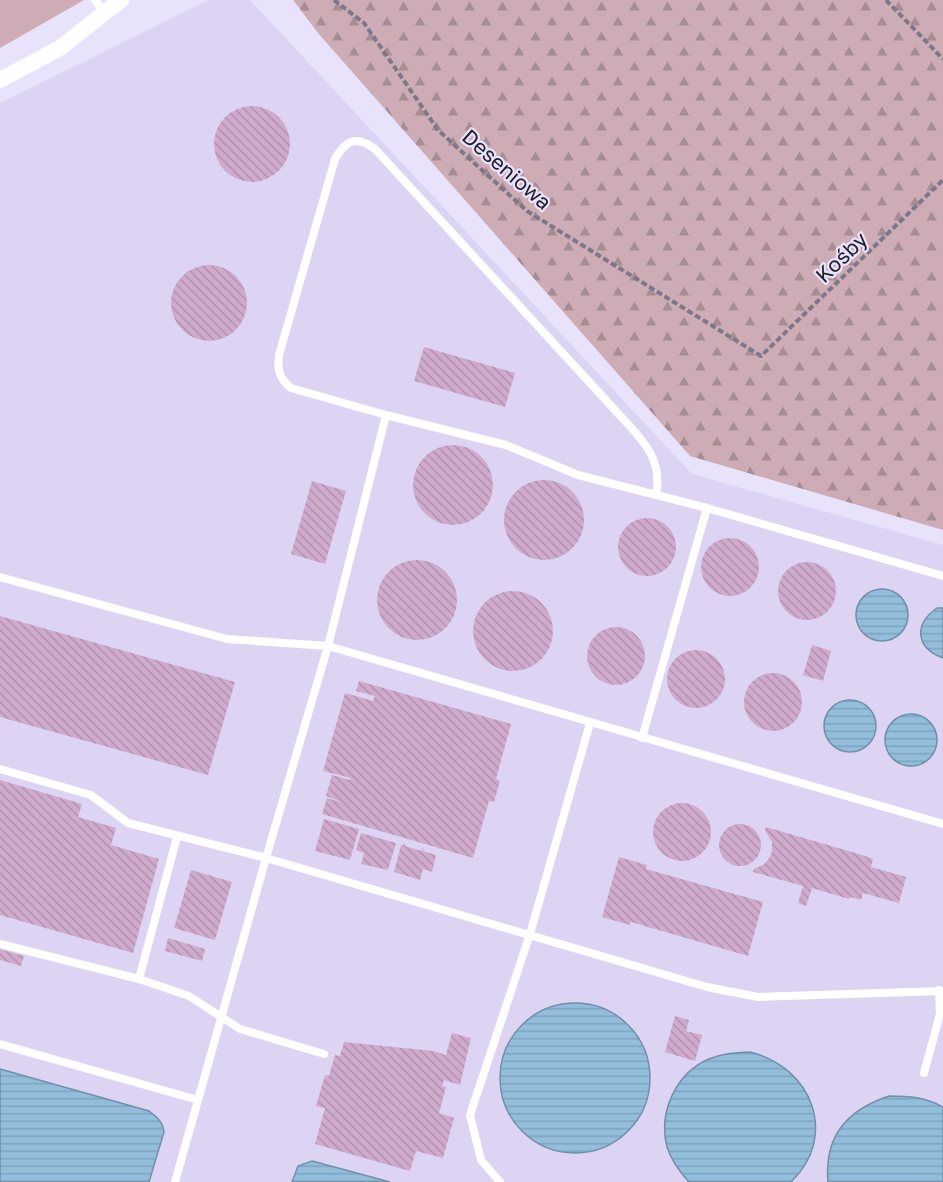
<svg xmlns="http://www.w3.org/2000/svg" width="943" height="1182" viewBox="0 0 943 1182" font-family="'Golos Text',sans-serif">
  <defs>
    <pattern id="forest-firs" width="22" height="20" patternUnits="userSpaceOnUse" patternTransform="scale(1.5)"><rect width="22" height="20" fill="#cdacb5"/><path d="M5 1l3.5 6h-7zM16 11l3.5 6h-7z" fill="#a68c93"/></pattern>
    <pattern id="water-rules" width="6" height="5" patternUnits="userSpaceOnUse" patternTransform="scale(1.5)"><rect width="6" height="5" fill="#92bedb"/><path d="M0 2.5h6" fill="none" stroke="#7ea3bc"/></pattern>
    <pattern id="building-back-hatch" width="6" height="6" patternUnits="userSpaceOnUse" patternTransform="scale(1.5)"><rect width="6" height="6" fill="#cfaacc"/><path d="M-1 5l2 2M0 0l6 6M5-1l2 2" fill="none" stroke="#b192af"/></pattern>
  </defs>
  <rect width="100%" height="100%" fill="#e9e2fb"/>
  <!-- built -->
  <path fill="#ddd4f4" d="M209,0H250L692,474L943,545V1182H0V103Z"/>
  <!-- green -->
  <path fill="#cdacb5" d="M0,0H84L0,48Z"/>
  <!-- forest -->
  <path fill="url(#forest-firs)" d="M293,0H943V530L690,456L318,33Z"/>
  <!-- water -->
  <path fill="url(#water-rules)" stroke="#718fa6" stroke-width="1.5" d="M856 615a26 26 0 1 1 52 0a26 26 0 1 1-52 0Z
    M937,608H943V658C916,648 913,625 937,608Z
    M824 726a26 26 0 1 1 52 0a26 26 0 1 1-52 0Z
    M885 740a26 26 0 1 1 52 0a26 26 0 1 1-52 0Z
    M500 1078a75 75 0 1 1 150 0a75 75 0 1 1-150 0Z
    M750,1052C812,1067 839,1136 791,1182H689C680,1172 671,1160 667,1147C658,1112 676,1073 709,1059C723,1053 736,1053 750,1052Z
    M0,1069L149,1111C157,1117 163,1122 164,1132L149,1182H0Z
    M889,1096C909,1096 925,1097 943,1107V1182H828C824,1136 847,1110 889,1096Z
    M312,1161L390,1182H292L298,1166Z"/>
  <!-- building -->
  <path fill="url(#building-back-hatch)" d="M214 144a38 38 0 1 1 76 0a38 38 0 1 1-76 0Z
    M171 303a38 38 0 1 1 76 0a38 38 0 1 1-76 0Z
    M424,347L515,373L505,407L414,381Z
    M413 485a40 40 0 1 1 80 0a40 40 0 1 1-80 0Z
    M504 520a40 40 0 1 1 80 0a40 40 0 1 1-80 0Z
    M312,481L346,491L325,564L291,554Z
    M618 547a29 29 0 1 1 58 0a29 29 0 1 1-58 0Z
    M701 567a29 29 0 1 1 58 0a29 29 0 1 1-58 0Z
    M377 600a40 40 0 1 1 80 0a40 40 0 1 1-80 0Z
    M778 591a29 29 0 1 1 58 0a29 29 0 1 1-58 0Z
    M473 631a40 40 0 1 1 80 0a40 40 0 1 1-80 0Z
    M0,616L235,682L208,775L0,717Z
    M587 656a29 29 0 1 1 58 0a29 29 0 1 1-58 0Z
    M812,645L831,651L823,681L803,675Z
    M667 679a29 29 0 1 1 58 0a29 29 0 1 1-58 0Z
    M744 702a29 29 0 1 1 58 0a29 29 0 1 1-58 0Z
    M359,681L511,724L496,779L500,781L494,802L489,801L473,858L322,814L327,798L344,803L326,796L332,775L350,780L351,778L323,771L345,693L373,701L375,696L356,691Z
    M0,780L82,804L78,817L116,828L111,845L159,859L133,953L0,915Z
    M653 832a29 29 0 1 1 58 0a29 29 0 1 1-58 0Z
    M324,819L359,829L350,860L315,851Z
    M719 845a21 21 0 1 1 42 0a21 21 0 1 1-42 0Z
    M766,827L862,855L873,859L871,867L906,877L899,903L863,893L861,900L850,897L849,899L812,888L806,906L798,903L803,886L753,872L754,869L763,865L768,860L772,852V842L765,830Z
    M361,833L396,843L388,870L361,864L364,853L356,850Z
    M405,841V846L421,851L424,847L423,851L436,855L432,872L423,869L420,880L394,872L401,845H404Z
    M619,857L647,865L646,869L763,902L748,956L631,922L630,925L602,917Z
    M191,870L232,882L215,940L174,928Z
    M168,938L205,949L202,961L165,951Z
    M0,949L24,956L21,966L0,960Z
    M675,1016L689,1020L686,1031L702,1035L695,1061L665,1052Z
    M452,1033L471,1038L460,1085L444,1080L442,1086L446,1087L439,1113L454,1118L443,1158L416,1151L410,1171L315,1144L325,1108L316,1106L325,1075L329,1076L335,1055L340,1056L344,1042L433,1051L446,1055Z"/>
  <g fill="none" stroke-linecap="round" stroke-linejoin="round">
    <!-- path -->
    <path stroke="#7d7889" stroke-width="4" stroke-dasharray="6 3" stroke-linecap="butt" d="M334,0L364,23L438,130L527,211L761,356L943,180
      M886,0L943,59"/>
    <!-- lane -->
    <path stroke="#fff" stroke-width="8" d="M95,0L105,14
      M656,495C664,456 638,436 614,409L375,149C356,135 346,140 335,159L279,355C277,370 279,378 291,388L386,415L506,445L578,475L707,508L943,576
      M0,577L227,639L328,646L943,824
      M642,738L707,508
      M0,769L91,795L128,823L266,858L707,987L758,997L943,991
      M0,944L139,979L189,996L240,1029L324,1054
      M139,979L177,837
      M0,1044L198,1100
      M924,1073L940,1014L939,990
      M175,1182L266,858L328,646L386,415
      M500,1182L481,1160L470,1115L530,934L590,723"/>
    <!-- street -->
    <path stroke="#fff" stroke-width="16" d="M0,80L60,48L121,0"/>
  </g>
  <g text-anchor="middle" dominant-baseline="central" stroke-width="4.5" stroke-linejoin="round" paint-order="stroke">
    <!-- street labels -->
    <g font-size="21" fill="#23212a" stroke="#e9e2fb">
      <text transform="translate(507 169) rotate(41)">Deseniowa</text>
      <text transform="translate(841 257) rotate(-44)">Kośby</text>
    </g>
  </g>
</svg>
